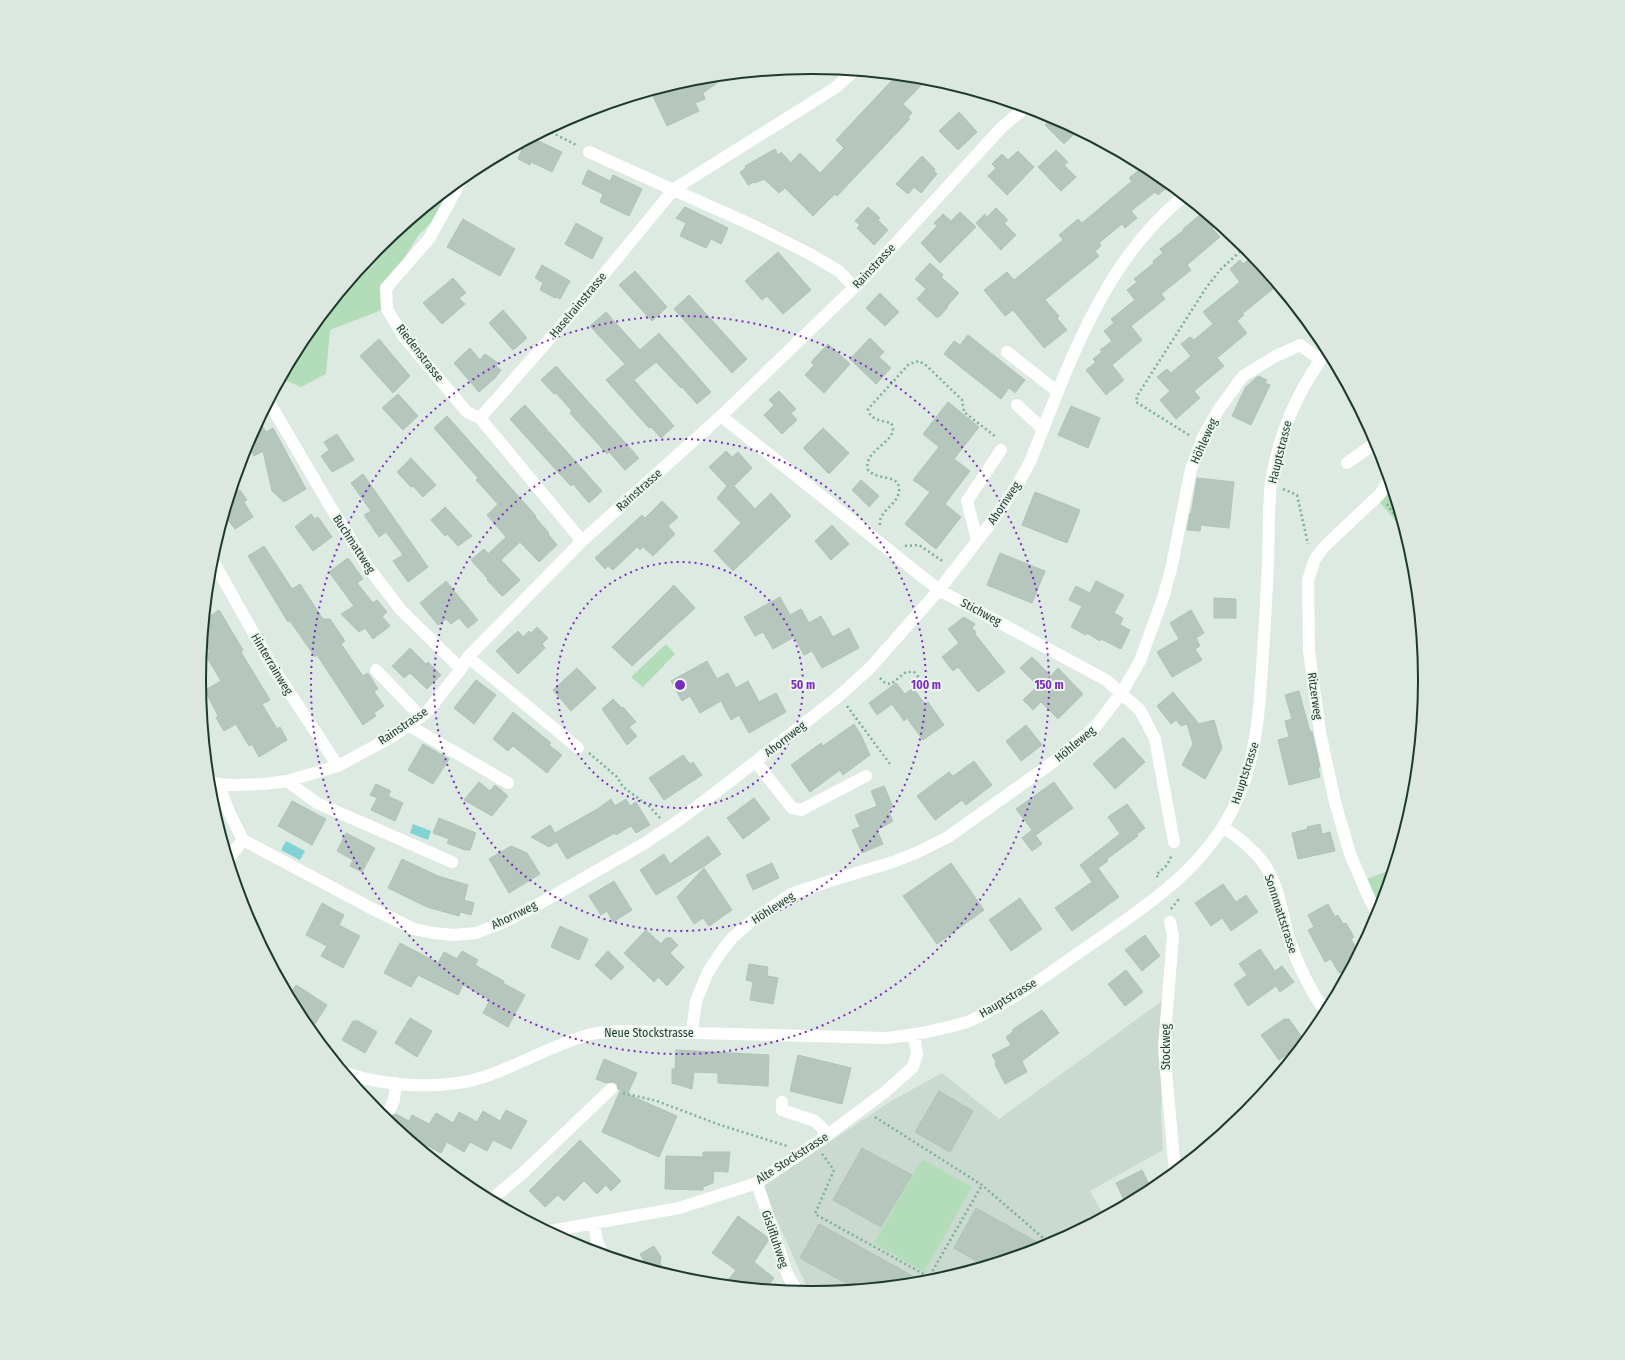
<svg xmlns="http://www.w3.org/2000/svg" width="1625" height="1360" viewBox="0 0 1625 1360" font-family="'Fira Sans Condensed',sans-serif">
  <rect width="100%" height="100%" fill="#dceae2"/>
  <!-- built -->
  <path fill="#cbdad0" d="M1162,1001L1161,1114L1163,1150L1090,1191L1104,1216L1047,1246L932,1281L817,1293L806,1285L762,1187L891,1101L942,1073L999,1119Z"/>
  <!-- green -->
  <path fill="#b3ddb8" d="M457,183L447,206L418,236L398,268L384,309L330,330L326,374L301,387L282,379L303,339L379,246Z
    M1387,473L1405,532L1373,494Z
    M666,644L675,654L643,687L631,677Z
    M1393,869L1379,915L1359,882Z
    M922,1159L972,1187L924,1272L874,1243Z"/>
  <!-- water -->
  <path fill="#80d3d2" d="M413,824L431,831L428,840L410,833Z
    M286,841L305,851L300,860L281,850Z"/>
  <!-- building -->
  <path fill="#b5c7bd" stroke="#afc3b7" d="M728,75L703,93L705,99L695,103L699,111L667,126L651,92L693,79Z
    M897,75L928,78L903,104L912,113L908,117L910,119L837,196L835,194L813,216L785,188L779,193L764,179L755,183L754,182L748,185L740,172L746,168L745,166L775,149L778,155L781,152L791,163L800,153L820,173L844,148L836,140Z
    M959,112L977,132L958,150L939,131Z
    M1053,117L1078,130L1064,144L1045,125Z
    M532,138L562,152L552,172L531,162L530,165L518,159L523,147L526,149Z
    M1056,150L1068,162L1064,165L1076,177L1061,191L1038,167Z
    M1018,151L1034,167L1007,195L988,176L996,168L992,164L1002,154L1008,160Z
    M922,156L935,169L934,171L937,174L921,193L914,187L908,194L896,184Z
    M1144,166L1153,170L1167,182L1166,183L1169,186L1158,195L1155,192L1131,211L1137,218L1125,228L1122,224L1099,243L1101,246L1095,251L1099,256L1045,300L1059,316L1057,318L1067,330L1044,348L1013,310L1005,316L984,290L1007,272L1014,280L1063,240L1059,235L1078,219L1082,223L1132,181L1129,178Z
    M588,170L610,181L613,175L642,189L629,216L600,202L603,194L582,184Z
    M685,207L728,228L721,244L711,239L706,248L680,236L686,223L676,218Z
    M868,207L880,218L878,220L888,230L874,245L857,228L860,225L855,221Z
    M996,208L1008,220L1004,223L1016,235L1001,250L976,223L985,214L987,217Z
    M960,212L976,227L940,263L921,243L937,226L934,223L943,214L951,221Z
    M1201,214L1203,217L1206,214L1218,224L1212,228L1220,237L1187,265L1191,270L1161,294L1165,299L1131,326L1142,340L1112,365L1124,380L1106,395L1086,370L1096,362L1093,359L1102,352L1100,350L1112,341L1104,331L1114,323L1111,319L1135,300L1127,290L1137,282L1134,279L1154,263L1153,261L1163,253L1160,249L1184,230L1183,229Z
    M463,219L515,249L500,276L447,247Z
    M576,223L603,238L592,259L565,244Z
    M778,252L811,290L783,314L767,296L762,300L745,281Z
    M1254,256L1268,274L1263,278L1273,289L1242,314L1244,315L1237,321L1247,333L1217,358L1224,366L1194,391L1200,398L1176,419L1160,400L1170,391L1157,377L1167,369L1171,373L1191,356L1181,344L1190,337L1194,340L1213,324L1203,312L1240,282L1230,269L1240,260L1243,264Z
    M930,263L943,275L941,277L959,293L947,306L948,307L939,317H936L917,299L926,289L915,279Z
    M542,265L570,281L560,299L556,297L555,298L540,290L543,283L535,278Z
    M635,271L667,307L652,321L619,285Z
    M453,278L466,293L459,298L465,304L442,324L423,303Z
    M880,293L899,312L885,326L866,308Z
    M689,295L747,359L732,373L674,309Z
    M503,310L527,338L513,350L489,323Z
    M606,312L640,350L659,333L711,392L697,404L682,387L681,388L656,362L634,380L674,426L661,438L651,427L649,428L606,380L625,364L590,326Z
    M968,335L1025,380L1015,393L1009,388L1001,399L944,354L954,341L960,345Z
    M870,338L884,352L879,357L891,368L876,384L850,359Z
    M379,339L410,376L393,393L360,356Z
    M828,344L850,364L824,393L805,375L814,365L811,362Z
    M470,348L480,360L485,354L498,363L496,366L501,370L495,378L479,392L454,363Z
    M556,366L639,458L625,470L609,452L607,454L570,413L572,411L556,393L554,394L541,380Z
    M1258,376L1267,380L1265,383L1270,385L1251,425L1232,416L1245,388Z
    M779,391L796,409L791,413L797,420L782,434L764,415L774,405L769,400Z
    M398,394L418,416L403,430L382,408Z
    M948,402L979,427L954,459L970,471L945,504L961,517L936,549L905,524L930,492L913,480L939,447L923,434Z
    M525,405L602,491L589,503L573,484L571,486L547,460L510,419Z
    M1071,406L1100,418L1088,448L1058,435Z
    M447,416L536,516L535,517L549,533L548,534L557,545L539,562L520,542L501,560L520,580L504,595L502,596L487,580L488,579L471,560L484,549L488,554L506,537L487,515L498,504L476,480L478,478L434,428Z
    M259,421L266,432L273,428L306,489L284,502L272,491L263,451L254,456L247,444Z
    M823,428L849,453L829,474L803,448Z
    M337,434L354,460L332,472L321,456L329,450L324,442Z
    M726,451L732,457L738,452L752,468L734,486L755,509L771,493L791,516L733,571L714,551L741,523L717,498L727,486L709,467Z
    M411,458L436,485L423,497L413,486L411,487L397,472Z
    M363,474L428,567L408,582L393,561L403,555L386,532L379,537L364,515L371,511L351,483Z
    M1197,478L1234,482L1229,528L1201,525L1200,531L1187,530L1190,513L1191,514Z
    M861,480L879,496L869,507L852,490Z
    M234,486L237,492L240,490L247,500L244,502L253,517L235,529L225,516Z
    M1035,492L1080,510L1067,543L1022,525Z
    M662,501L678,517L668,526L675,534L653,556L643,547L640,550L637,547L613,570L608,566L605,569L595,558L642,515L645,518Z
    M445,507L472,536L458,546L447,534L445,536L431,520Z
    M311,514L315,519L318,517L332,537L313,551L295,527Z
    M832,525L849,544L831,560L815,541Z
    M264,546L292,589L300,584L323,619H330L345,641L341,644L363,676L368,673L378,689L374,692L384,706L374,713L376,716L363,725L317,655L315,657L290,621L288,622L248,556Z
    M1000,553L1045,571L1032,603L987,585Z
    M348,558L363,579L357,583L373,603L377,600L387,612L382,616L390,626L373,639L365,628L359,632L341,614L354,606L329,572Z
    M446,581L478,620L468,628L459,618L451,624L446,619L438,625L420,603Z
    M1096,581L1124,595L1114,613L1123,618L1120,625L1130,630L1121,649L1101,639L1100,641L1087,633L1086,635L1071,627L1082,606L1069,600L1076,586L1090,593Z
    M674,585L695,608L632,666L612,647Z
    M780,597L790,615L801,609L809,623L821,616L833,637L849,628L859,648L822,668L812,651L804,655L794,637L773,649L763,632L755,636L744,617Z
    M1214,598L1236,599V618H1214Z
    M219,610L243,650L241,652L270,700L262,704L277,729L280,727L287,740L259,757L252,744L249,746L236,724L224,731L216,718L218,716L205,690L221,681L205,654L210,652L203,641L206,619Z
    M1191,610L1204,633L1196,638L1200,646L1195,649L1202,660L1172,677L1157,652L1179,639L1170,623Z
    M964,617L975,624L972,628L976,632L975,634L1005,672L978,692L958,667L953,671L942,657L959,643L948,629Z
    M537,627L548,638L542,644L545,648L518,674L496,651L518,631L523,637L529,631L531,633Z
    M410,648L426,664L428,662L441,675L427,689L410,673L404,678L392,666Z
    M1032,657L1051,676L1058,668L1083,694L1058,719L1041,702L1033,710L1023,700L1038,686L1020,668Z
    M707,661L717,679L728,673L736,688L748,681L759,702L776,693L786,712L749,733L739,715L731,720L721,701L700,713L690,696L682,701L671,681Z
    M577,668L596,688L571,711L553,690Z
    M476,680L496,695L474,724L454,708Z
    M896,683L905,694L913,688L925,704L928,702L944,725L923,740L907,718L904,721L892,704L877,715L869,703Z
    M1299,691L1310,732L1312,731L1320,767H1318L1320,777L1289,785L1278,740L1289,737L1285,721L1292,719L1285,695Z
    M1173,692L1199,724L1214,720L1222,748L1205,779L1182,765L1193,744L1187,724L1181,726L1176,720L1171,724L1157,706Z
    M613,699L622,708L623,707L636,722L629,727L637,736L627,745L602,709Z
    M513,712L551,743L549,745L562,755L547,773L513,746L508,751L493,739Z
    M854,724L861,735L870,755L843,775L840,770L810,792L791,765L821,743L823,746Z
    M1026,725L1042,745L1021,761L1006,741Z
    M1123,737L1145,762L1115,789L1093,764Z
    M423,744L449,759L433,784L408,770Z
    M683,755L690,764L693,762L702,775L664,800L649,778Z
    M974,761L992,785L966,805L962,800L935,820L917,796L949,772L953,776Z
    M479,782L490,791L495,785L508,796L492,816L464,800Z
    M1054,782L1073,808L1036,835L1032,831L1042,844L1032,851L1022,838L1032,830L1016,809Z
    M376,784L391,791L388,796L403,803L395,821L371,810L377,798L370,795Z
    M884,786L893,807L888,810L893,821L877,830L883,844L862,853L852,830L860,827L855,815L877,806L871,791Z
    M754,798L770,819L743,839L727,818Z
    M611,799L615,806L626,799L630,806L636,802L650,825L636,833L631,826L616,835L615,833L567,859L557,842L549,847L531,837L550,825L555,833L599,808Z
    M292,801L326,819L312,845L278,826Z
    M1127,804L1145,828L1137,834L1138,836L1107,859L1108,861L1098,868L1119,897L1072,931L1055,908L1092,882L1080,865L1120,834L1108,817Z
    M439,818L476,833L470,850H465L447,843L449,839L433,833Z
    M1320,824L1322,834L1330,832L1335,851L1298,859L1292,833L1308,829L1307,827Z
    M346,833L375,848L362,872L350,866L353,860L337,851Z
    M708,836L721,854L703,867L656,895L640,870L664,854L670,864Z
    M511,846L527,853L540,874L509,893L489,859Z
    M402,859L438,876L468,885L464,900L474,903L471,915L460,912L459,916L427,907L388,888Z
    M772,863L779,878L753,890L746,875Z
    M951,863L984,910L937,944L903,896Z
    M704,868L732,910L709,926L703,918L694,924L677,897Z
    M614,881L632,910L613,922L607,911L601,915L589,896Z
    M1223,884L1236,902L1246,895L1258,912L1231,931L1222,918L1211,926L1195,903Z
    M1020,898L1042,929L1011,951L989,920Z
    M322,903L344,915L339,925L360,936L343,968L321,956L327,946L306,935Z
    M1328,904L1335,917L1338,915L1343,924L1346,923L1354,937L1351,939L1356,948L1353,950L1356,957L1345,978L1341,972L1339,973L1331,959L1325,962L1308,930L1314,927L1308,915Z
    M560,926L588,939L579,960L551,947Z
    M646,930L661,944L666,938H671L678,945L670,953L684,967L667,986L658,977L654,982L624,953Z
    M1145,935L1160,956L1142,971L1125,950Z
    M400,943L438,963L444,952L457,959L462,951L478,960L475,965L504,981L503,983L525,995L508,1027L483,1013L490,1000L463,985L458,995L418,975L411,987L384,973Z
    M1260,949L1275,971L1282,966L1294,982L1280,992L1276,986L1248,1006L1234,984L1247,975L1239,964Z
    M608,951L624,967L611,980L595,965Z
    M749,964L768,967L767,976L778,978L773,1004L750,1000L753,982L746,980Z
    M1126,970L1143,992L1125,1006L1108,984Z
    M296,985L327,1005L315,1024L299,1014L289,995Z
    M1042,1010L1059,1033L1022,1061L1027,1072L1005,1084L995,1064L996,1062L992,1055L1011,1045L1006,1037L1014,1031L1012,1030Z
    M410,1018L432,1031L417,1057L395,1043Z
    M1284,1019H1289L1304,1040L1299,1044L1300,1045L1279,1060L1261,1035Z
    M353,1021H358L377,1032L365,1053L342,1040Z
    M676,1050L769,1055L768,1086L718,1083V1073L694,1072L692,1089L672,1083V1069H675Z
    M798,1055L851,1068L842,1104L790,1091Z
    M604,1059L637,1073L628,1093L618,1089L617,1084L613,1082L606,1083L596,1079Z
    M620,1091L677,1116L659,1157L602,1132Z
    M939,1091L973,1111L950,1152L915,1132Z
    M377,1104L383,1107L384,1113L387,1116H391L396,1114L409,1121L412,1115L429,1124L436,1113L453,1123L459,1112L477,1122L483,1111L500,1121L506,1110L527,1121L511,1149L493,1140L487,1151L470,1142L464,1152L447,1142L441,1153L423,1143L421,1148L379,1113L374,1108Z
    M580,1140L621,1181L611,1191L606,1185L597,1194L584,1181L564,1201L558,1195L545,1207L529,1191Z
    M862,1148L912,1175L881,1227L833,1200Z
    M703,1152H730L728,1172L714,1171L713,1183L703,1187V1190L665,1189L666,1156L703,1157Z
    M1142,1170L1152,1190L1126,1204L1116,1183Z
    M976,1208L1046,1247L984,1266L954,1248Z
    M738,1216L767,1237L768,1241L754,1262L774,1278L766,1288L725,1284L736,1270L712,1253Z
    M819,1224L900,1269L923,1282L856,1289L800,1258Z
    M654,1246L661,1257L660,1263L665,1273L648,1268L640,1254Z"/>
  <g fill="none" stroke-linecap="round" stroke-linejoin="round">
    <!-- path -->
    <path stroke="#7baf96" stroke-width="2.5" stroke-dasharray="2 3" stroke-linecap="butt" d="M547,130L578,146
      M1189,435L1136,402L1137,396L1206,288L1220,270L1246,246
      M1283,489L1297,495L1308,544
      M1387,504L1404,528
      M880,525C878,510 899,505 899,490C900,474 878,481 868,470C862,449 902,441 891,423C882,421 870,420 868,409L909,364L919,361L927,366L962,400L964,412L996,437
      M905,546L919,545L944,562
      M880,678L885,683L891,684L906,672H914L927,686
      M847,706L890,764
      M589,753L617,777L623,787L649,806L660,818
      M1158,877L1156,875L1167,865L1172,855
      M1171,909L1178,900L1176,898
      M623,1093L657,1101L720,1125L787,1146
      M875,1117L982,1185L1042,1237L1049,1245
      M822,1154L834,1170L815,1214L929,1277L982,1185
      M929,1277L934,1281"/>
    <!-- minor -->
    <path stroke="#fff" stroke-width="12" d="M589,152L752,225L808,253L839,271L854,287
      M462,179L429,239L386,288L387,309L404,337L467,412L480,418L582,541
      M1007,352L1058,392
      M269,402L330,506L368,567L401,610L461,669
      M1017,405L1043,429
      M721,416L939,590L1106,680L1140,710L1155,739L1174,842
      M480,418L568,318L674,189L835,88L854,71
      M1347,463L1377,442
      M977,540L967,501L1001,450
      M212,559L272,666L338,766
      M468,657L578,748
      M376,670L421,717
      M408,725L508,783
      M756,762L792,808L801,810L866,776
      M209,781L218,784L233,785L264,784L287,781L338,766L395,735L427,712L461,669L468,657L582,541L721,416L864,278L1002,127L1026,107
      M287,781L317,803L452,862
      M218,784L230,814L243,840L369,907L414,929L433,933L454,935L476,933L502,923L546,900L645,843L678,821L737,776L839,696L870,668L939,590L994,519L1019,482L1030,462C1068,367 1102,262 1184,196
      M1223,827C1238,837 1251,847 1262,861C1279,883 1282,914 1289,939C1298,966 1310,990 1326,1013
      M229,858L243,840
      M1378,915L1370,900L1350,854L1335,802L1320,732L1309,651L1308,580L1315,559L1324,547L1380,494L1389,480
      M1170,922L1173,935L1164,1048L1175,1172
      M692,1032L696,1001L708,972L721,952L732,938L753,920L791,894L833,880L893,862L918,852L948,837L1056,760L1096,726L1122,692L1140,661L1164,595L1172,565L1191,469L1203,437L1219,409L1243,376L1274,357L1300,345L1321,360
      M346,1073C386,1087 444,1090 484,1077C520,1065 554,1044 591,1034C601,1032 611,1032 621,1031L887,1038C914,1035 941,1030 967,1022C975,1019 983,1014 991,1010C1026,992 1057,967 1090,945C1139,911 1192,877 1224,825C1251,781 1258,732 1261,682C1264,642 1266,603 1268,564C1269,537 1268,508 1271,482C1279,433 1298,389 1328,350
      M782,1102V1110L815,1121L828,1134
      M390,1109L394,1100L396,1083
      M757,1183L788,1276L796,1289L799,1292
      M491,1200L524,1172L611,1089
      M594,1224L597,1241L602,1254
      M550,1231L679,1208L757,1183L822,1139L885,1092L913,1067L917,1054L914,1035"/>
  </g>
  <!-- distance rings -->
  <g fill="none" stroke="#7b2cbf" stroke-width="2" stroke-dasharray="2 4">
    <circle cx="680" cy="685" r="123"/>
    <circle cx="680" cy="685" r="246"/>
    <circle cx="680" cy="685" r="369"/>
  </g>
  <g text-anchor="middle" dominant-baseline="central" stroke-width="4" stroke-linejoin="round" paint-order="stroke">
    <!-- street labels -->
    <g font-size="12" fill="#1e3a2d" stroke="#edf6f0">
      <text transform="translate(874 266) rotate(-47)">Rainstrasse</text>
      <text transform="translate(578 305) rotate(-50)">Haselrainstrasse</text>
      <text transform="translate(420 353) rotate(52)">Riedenstrasse</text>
      <text transform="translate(1204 441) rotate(-66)">Höhleweg</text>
      <text transform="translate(1280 452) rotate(-76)">Hauptstrasse</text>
      <text transform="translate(639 490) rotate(-42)">Rainstrasse</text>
      <text transform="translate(1004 503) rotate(-56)">Ahornweg</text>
      <text transform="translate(354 544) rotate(57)">Buchmattweg</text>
      <text transform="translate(981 612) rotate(28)">Stichweg</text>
      <text transform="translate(272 664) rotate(59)">Hinterrainweg</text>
      <text transform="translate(1315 696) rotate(82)">Ritzerweg</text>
      <text transform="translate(403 726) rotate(-34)">Rainstrasse</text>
      <text transform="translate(785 739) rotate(-38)">Ahornweg</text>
      <text transform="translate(1075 744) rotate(-40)">Höhleweg</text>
      <text transform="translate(1245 773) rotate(-72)">Hauptstrasse</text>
      <text transform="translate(773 908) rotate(-33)">Höhleweg</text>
      <text transform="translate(1281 914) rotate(72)">Sonnmattstrasse</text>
      <text transform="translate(514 915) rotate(-26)">Ahornweg</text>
      <text transform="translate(1008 998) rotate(-31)">Hauptstrasse</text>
      <text x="649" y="1033">Neue Stockstrasse</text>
      <text transform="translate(1166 1047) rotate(-90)">Stockweg</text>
      <text transform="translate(792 1158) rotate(-33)">Alte Stockstrasse</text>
      <text transform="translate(775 1239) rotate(71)">Gislifluhweg</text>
    </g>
  </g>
  <!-- crop -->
  <path d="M0 0H1625V1360H0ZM206 680a606 606 0 1 1 1212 0a606 606 0 1 1-1212 0Z" fill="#dce7e0" fill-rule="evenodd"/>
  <path fill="none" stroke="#1e3a2d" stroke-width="2" d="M206 680a606 606 0 1 1 1212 0a606 606 0 1 1-1212 0Z"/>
  <circle cx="680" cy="685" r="6" fill="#7b2cbf" stroke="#edf6f0" stroke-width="2"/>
  <g font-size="12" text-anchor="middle" font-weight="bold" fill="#7b2cbf" stroke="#edf6f0" stroke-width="4" stroke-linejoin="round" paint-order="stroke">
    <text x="803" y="689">50 m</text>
    <text x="926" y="689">100 m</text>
    <text x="1049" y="689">150 m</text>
  </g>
</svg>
